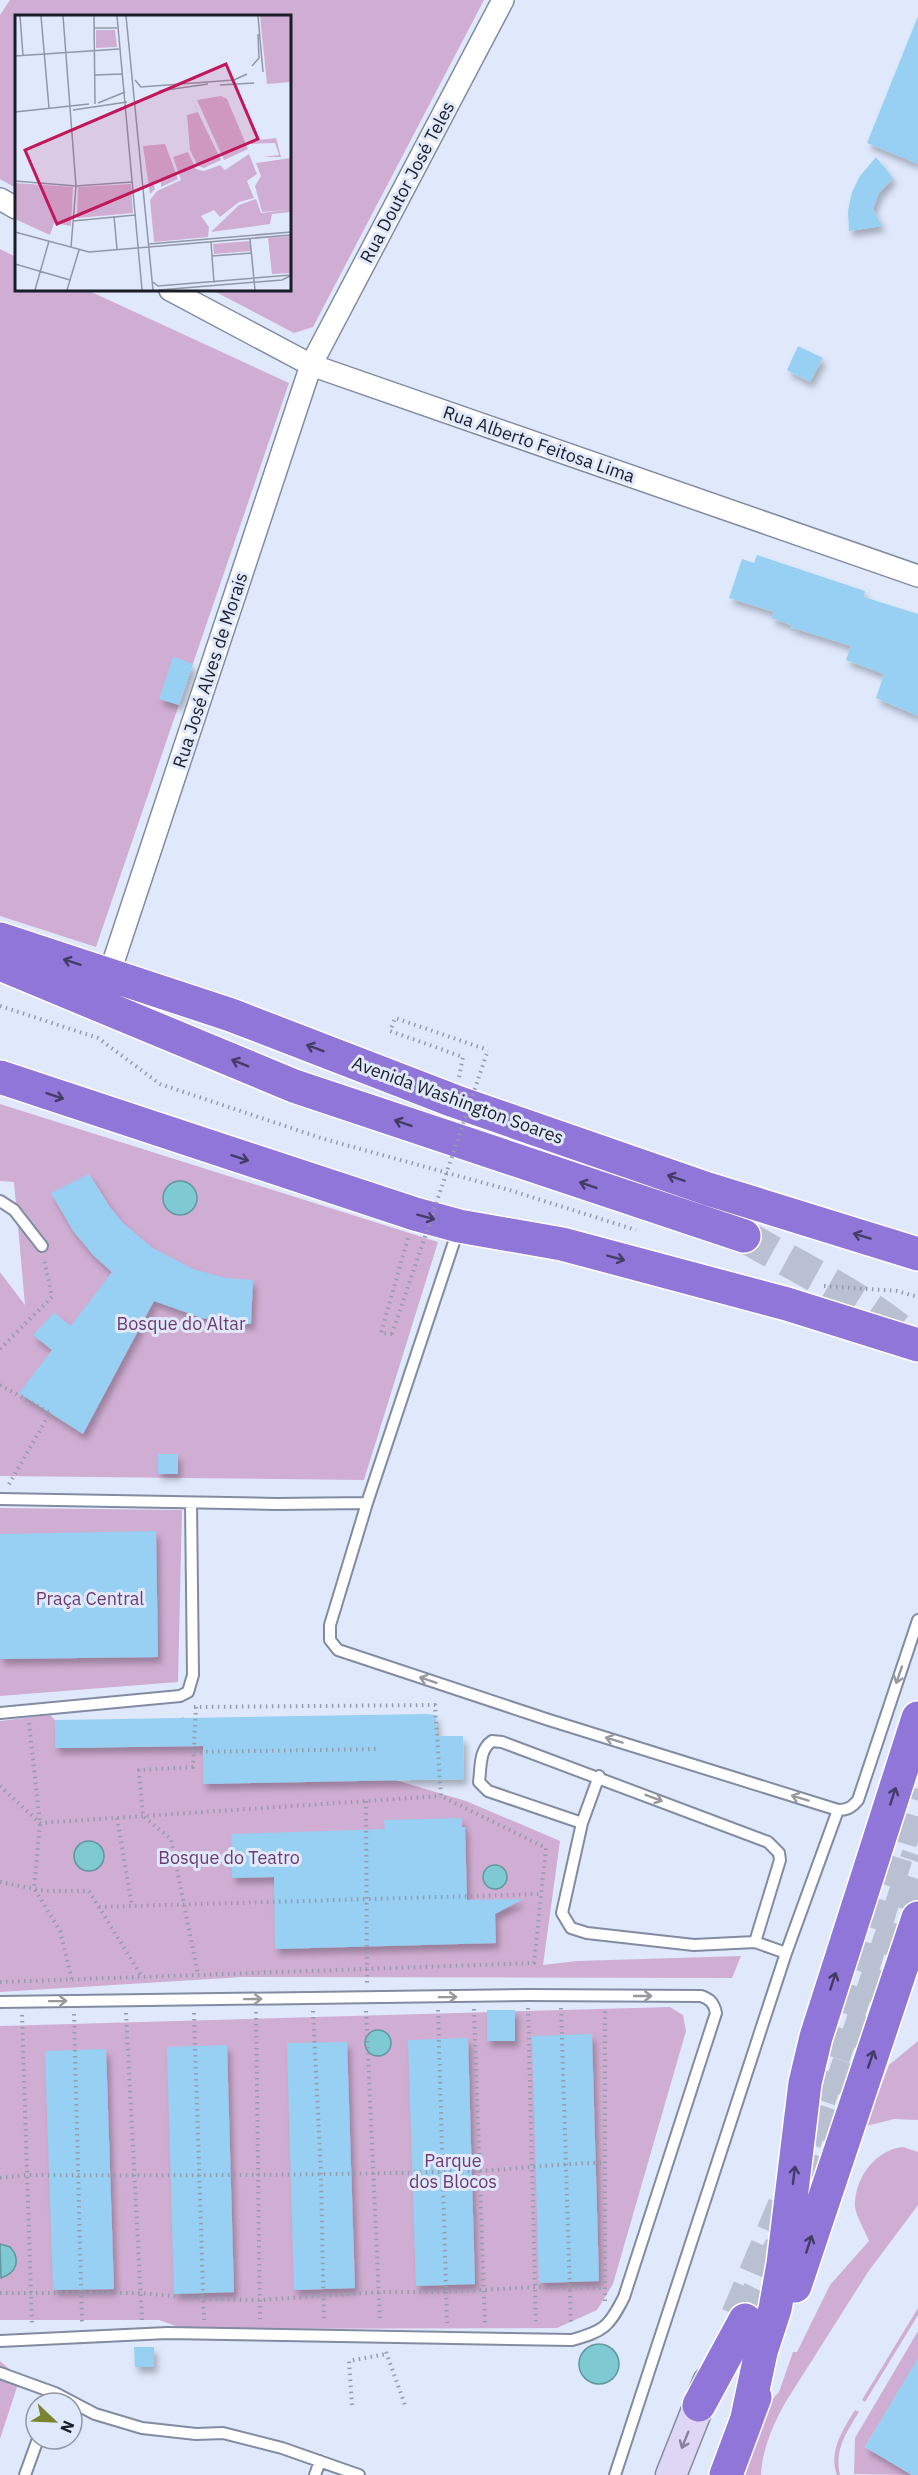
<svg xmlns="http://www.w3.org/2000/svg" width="918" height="2475" viewBox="0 0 918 2475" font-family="'IBM Plex Sans',sans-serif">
  <defs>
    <filter id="shadow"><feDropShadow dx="3.5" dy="6" stdDeviation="3" flood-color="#0004"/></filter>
  </defs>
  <rect width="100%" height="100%" fill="#e0e9fc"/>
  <!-- green -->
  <path fill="#d0aed3" d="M10,0H484L313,327L294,333L212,290H290V16H16V188L0,179V15Z
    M0,249L16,257V290H87L289,383L96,947L0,916Z
    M0,1104L438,1242L364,1480L0,1476V1272L25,1305L14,1182L0,1181Z
    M0,1508L182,1510L178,1682L0,1696Z
    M50,1715L55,1720L56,1748L182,1746V1717L466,1801L560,1841L543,1965L577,1961L741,1956L732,1978L243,1977L0,1992V1721Z
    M670,2007L683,2015L686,2031L613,2284L597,2310L557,2328L184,2329L159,2320H0V2026Z
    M918,2041V2120L894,2119L866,2126L889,2065Z
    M903,2147L918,2152V2205L868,2272L785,2403C773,2425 762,2450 761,2475H745L767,2405L779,2392L793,2352H797L830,2285L869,2241C865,2230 853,2212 855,2202C857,2175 876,2150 903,2147Z
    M918,2308V2315L865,2402L862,2400Z
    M918,2331V2359L865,2447L912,2475L854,2474L855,2438Z
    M0,2361L20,2378L0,2439Z
    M855,2410L859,2412C846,2433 834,2450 840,2475H837C828,2452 843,2429 855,2410Z"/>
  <!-- water -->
  <path fill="#7fcad2" stroke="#60969e" stroke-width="1.5" d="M163 1198a17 17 0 1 1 34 0a17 17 0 1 1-34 0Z
    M74 1856a15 15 0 1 1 30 0a15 15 0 1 1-30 0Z
    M483 1877a12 12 0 1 1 24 0a12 12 0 1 1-24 0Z
    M365 2043a13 13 0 1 1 26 0a13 13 0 1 1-26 0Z
    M0,2244L10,2247C21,2259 17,2273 1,2278Z
    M579 2364a20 20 0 1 1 40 0a20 20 0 1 1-40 0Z"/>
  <!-- building -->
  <path fill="#97d0f2" filter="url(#shadow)" d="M918,16V164L867,143Z
    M876,157L893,178L879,193L873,209L882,226L849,231L848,211L852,192L860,176Z
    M798,346L823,358L810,382L787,370Z
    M757,555L865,591L864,597L918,614V716L876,698L884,674L846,660L851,646L790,627L791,625L771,618L774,612L729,598L742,559L754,563Z
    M173,657L193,664L179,705L159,699Z
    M89,1174L110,1207L123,1223L153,1248L193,1269L225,1278L253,1280L251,1324L202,1318L154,1301L83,1434L19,1393L52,1350L33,1335L54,1313L71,1326L112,1272L94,1256L74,1232L51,1193Z
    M158,1454H178V1474H158Z
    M156,1531L158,1657L0,1659V1534Z
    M425,1714L436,1715L437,1736H463L464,1779L203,1784V1746L56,1748L55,1745V1720Z
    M462,1818V1827H465L467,1900L523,1899L495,1914L496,1943L275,1949L274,1877L232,1878L231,1834L385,1829L384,1820Z
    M487,2010H515V2041H487Z
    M592,2034L599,2281L539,2283L532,2036Z
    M468,2038L475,2284L416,2286L408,2040Z
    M347,2042L355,2288L294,2290L287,2043Z
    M227,2045L234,2292L174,2294L167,2047Z
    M106,2049L114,2289L53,2290L45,2051Z
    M134,2347H154V2367H135Z
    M918,2358V2475H912L865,2447Z"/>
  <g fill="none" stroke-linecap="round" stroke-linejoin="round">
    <!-- secondary-tunnel -->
    <path stroke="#b8c0d1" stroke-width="30" stroke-dasharray="30 15" stroke-linecap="butt" d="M806,2143L857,1993L918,1789
      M736,2315L786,2197"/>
    <!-- highway-tunnel -->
    <path stroke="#b8c0d1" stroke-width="33" stroke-dasharray="33 16" stroke-linecap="butt" d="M744,1236C799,1268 869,1300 914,1343
      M745,2320L788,2232L808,2185L918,1855"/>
    <defs>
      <path id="lane" d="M0,1201L14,1210L42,1246
        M458,1230L367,1503L330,1625V1640L338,1650L549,1720L838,1810C848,1810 852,1807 858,1800L918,1620
        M0,1499L277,1504L367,1503
        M0,1713L180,1696L188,1692L193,1675L191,1503
        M599,1776L582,1823L562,1913L571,1928L587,1933L694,1945L755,1942
        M582,1823L488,1791L479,1782C481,1767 479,1750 492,1741L502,1742L768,1842L779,1853L780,1860L755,1942L786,1953
        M0,2002L528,1995L701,1996C710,1999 714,2003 716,2013L624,2297C609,2327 604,2331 572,2340L167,2333L0,2341
        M0,2373L55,2393L51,2403
        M55,2393L95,2414L142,2428L196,2434L223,2433L282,2448L359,2475
        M25,2475L38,2439
        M315,2475L320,2461
        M615,2475L786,1953L838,1810"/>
      <path id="street" d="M0,199L16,208
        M170,290L311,365L918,576
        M109,975L311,365L503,0"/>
      <path id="secondary" d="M671,2475L708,2382"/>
      <path id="highway" d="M0,939L231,1015L454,1101L708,1189L918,1254
        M0,964L294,1086L744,1236
        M0,1077L415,1214L459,1226L562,1244L787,1304L918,1345
        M795,2286L918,1918
        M699,2405L745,2320
        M747,2418L761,2352L775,2309L783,2264L805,2083L816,2037L918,1718
        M726,2475L755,2397"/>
    </defs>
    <!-- lane casing -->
    <use href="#lane" stroke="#818ca2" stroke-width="14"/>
    <!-- street casing -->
    <use href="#street" stroke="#818ca2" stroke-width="24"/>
    <!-- secondary casing -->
    <use href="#secondary" stroke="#818ca2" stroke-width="33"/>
    <!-- highway casing -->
    <use href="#highway" stroke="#fff" stroke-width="36"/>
    <!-- path -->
    <path stroke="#959cab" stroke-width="4" stroke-dasharray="1.5 4.5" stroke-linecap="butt" d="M0,1006L98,1038L160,1084L324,1139L506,1189L636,1230
      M459,1077L463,1057L390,1031L395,1018L488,1050
      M824,1286L897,1291L918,1297
      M392,1334L381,1333L408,1238
      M0,1349L52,1297L44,1259
      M0,1385L50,1413L8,1486
      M196,1707L193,1767L139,1770L143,1816L171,1839L198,1975
      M29,1723L40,1823L34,1888L60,1931L72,1980
      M194,1752L378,1749
      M0,1786L40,1823L441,1796
      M366,1801L367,1983
      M117,1818L132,1906
      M0,1882L45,1891H89L142,1977
      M99,1907L541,1894
      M0,1982L534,1963L546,1848L441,1796L435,1705L194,1707
      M528,2008L536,2325
      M561,2008L571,2324
      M474,2009L485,2325
      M438,2010L447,2323
      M313,2011L321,2175L324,2321
      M366,2011L380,2321
      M256,2012L260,2319
      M126,2013L142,2320
      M194,2013L204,2320
      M74,2014L82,2324
      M22,2015L32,2325
      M0,2178L27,2175C177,2176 327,2175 477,2171C520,2169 561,2163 604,2163
      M0,2293H140L204,2299L260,2300L379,2292H446L535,2287L604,2288
      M605,2301V2008
      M386,2352L405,2405
      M352,2405L349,2361L386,2354"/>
    <!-- lane -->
    <use href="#lane" stroke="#fff" stroke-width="10"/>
    <!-- street -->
    <use href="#street" stroke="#fff" stroke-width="21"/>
    <!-- secondary -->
    <use href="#secondary" stroke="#ded6f4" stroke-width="30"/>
    <!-- highway -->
    <use href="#highway" stroke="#9176da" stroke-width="33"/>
    <!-- path-bridge -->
    <path stroke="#959cab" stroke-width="4" stroke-dasharray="1.5 4.5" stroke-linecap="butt" d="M392,1334L488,1050"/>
  </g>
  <!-- one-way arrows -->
  <defs><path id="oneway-shaft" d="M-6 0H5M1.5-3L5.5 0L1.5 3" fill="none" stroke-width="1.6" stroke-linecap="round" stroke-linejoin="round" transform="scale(1.5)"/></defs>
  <g stroke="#433c65">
    <use href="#oneway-shaft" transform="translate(72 962) rotate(-162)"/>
    <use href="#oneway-shaft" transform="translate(315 1048) rotate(-159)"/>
    <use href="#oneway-shaft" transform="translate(240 1063) rotate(-158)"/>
    <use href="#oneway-shaft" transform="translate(55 1096) rotate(19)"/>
    <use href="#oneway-shaft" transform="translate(403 1123) rotate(-161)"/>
    <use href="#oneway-shaft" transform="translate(240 1158) rotate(18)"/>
    <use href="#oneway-shaft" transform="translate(676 1178) rotate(-161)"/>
    <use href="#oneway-shaft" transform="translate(588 1185) rotate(-161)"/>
    <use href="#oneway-shaft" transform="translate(426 1217) rotate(15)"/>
    <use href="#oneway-shaft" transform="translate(862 1236) rotate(-163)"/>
    <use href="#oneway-shaft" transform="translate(616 1258) rotate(15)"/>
    <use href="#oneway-shaft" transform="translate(893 1796) rotate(-72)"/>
    <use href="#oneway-shaft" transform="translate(833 1981) rotate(-72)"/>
    <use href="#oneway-shaft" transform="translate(871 2059) rotate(-71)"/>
    <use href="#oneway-shaft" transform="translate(794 2175) rotate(-83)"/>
    <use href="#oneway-shaft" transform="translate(809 2244) rotate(-72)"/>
  </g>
  <g stroke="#98999d">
    <use href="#oneway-shaft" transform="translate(899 1675) rotate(109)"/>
    <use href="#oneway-shaft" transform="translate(428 1680) rotate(-162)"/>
    <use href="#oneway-shaft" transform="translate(614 1740) rotate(-163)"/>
    <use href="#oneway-shaft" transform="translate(654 1798) rotate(21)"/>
    <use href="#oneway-shaft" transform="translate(800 1798) rotate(-163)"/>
    <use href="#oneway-shaft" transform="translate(643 1996)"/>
    <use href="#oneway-shaft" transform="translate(448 1997) rotate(-1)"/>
    <use href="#oneway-shaft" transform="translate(253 1999) rotate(-1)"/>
    <use href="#oneway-shaft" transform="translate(58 2001) rotate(-1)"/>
  </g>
  <use stroke="#858397" href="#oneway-shaft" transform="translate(685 2440) rotate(112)"/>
  <g text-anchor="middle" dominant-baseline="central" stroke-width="6" stroke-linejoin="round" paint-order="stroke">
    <!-- street labels -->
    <g font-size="18" fill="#191d26" stroke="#e0e9fc">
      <text transform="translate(407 182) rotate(-62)">Rua Doutor José Teles</text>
      <text transform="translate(539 444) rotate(19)">Rua Alberto Feitosa Lima</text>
      <text transform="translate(210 670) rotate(-72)">Rua José Alves de Morais</text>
      <text transform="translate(458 1100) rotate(20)">Avenida Washington Soares</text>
    </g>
    <!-- park labels -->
    <g font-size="18" fill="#6d3b72" stroke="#e0e9fc">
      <text x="181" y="1323">Bosque do Altar</text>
      <text x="90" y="1598">Praça Central</text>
      <text x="229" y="1857">Bosque do Teatro</text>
      <text x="453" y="2160">Parque<tspan x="453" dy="21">dos Blocos</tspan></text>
    </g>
  </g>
  <!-- overview -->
  <g transform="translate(15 15)">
    <rect width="276" height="276" fill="#e0e9fc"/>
    <path d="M245,1H276V67L252,69ZM81,15H100L102,32L81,33ZM175,81L206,145L189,153L183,151L175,135L172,100L183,97ZM206,81L212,84L233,134L209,145L182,85ZM261,123L266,142H248L264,140L260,128L233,129L235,126ZM150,129L163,164L146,172V163L138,167L140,174L135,179L128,131ZM173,137L181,154L189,156L205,150L210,155L234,139L242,159L232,166L239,183L224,187L205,202L199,195L186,201L194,212L193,222L139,227L135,185L142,176L166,165L158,142ZM276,143V203L275,197L257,199L255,209L196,217L224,190L241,184L246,198L271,195L247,197L240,171L246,161L241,148ZM0,168L58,172L56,211L39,208L35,220L0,204ZM116,169L118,198L62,203L63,172ZM276,221V258L257,259L253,223ZM235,226L236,236L199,239L198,229Z" fill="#d0aed3"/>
    <path fill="none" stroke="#9097a6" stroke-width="1.5" d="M5,1L8,41M26,1L34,93M48,1L61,171L56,232M79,1L80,89M102,1L127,275M111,1L138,275M243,1L248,57M79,13H102M0,41L104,34M237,51L244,43L243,19M80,60L107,59M120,65L126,72L219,65L232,59M205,70L239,68M144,76L193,69M83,88L110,77M58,95L112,87M0,97L74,89M0,166L61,171L117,167M99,201L102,234M58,206L120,200M0,217L74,237L134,232M235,224L240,275M196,227L199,268M134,229L276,217M134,232L276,220M197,241L237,238M0,249L55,265M138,267L143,271L276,260M20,275L34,226M52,275L64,235M144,275L267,265L275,261"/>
    <path fill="#c2185b" fill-opacity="0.15" stroke="#c2185b" stroke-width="3" d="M211,49L243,124L42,209L10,135Z"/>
    <rect width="276" height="276" fill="none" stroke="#191d26" stroke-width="3"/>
  </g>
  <!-- north arrow -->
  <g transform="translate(54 2421) rotate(113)"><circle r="28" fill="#e0e9fc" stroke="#9097a6" stroke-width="1.5"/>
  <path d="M0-4.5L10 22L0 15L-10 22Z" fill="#7a832f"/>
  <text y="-9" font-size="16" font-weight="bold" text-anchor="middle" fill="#191d26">N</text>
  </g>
</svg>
